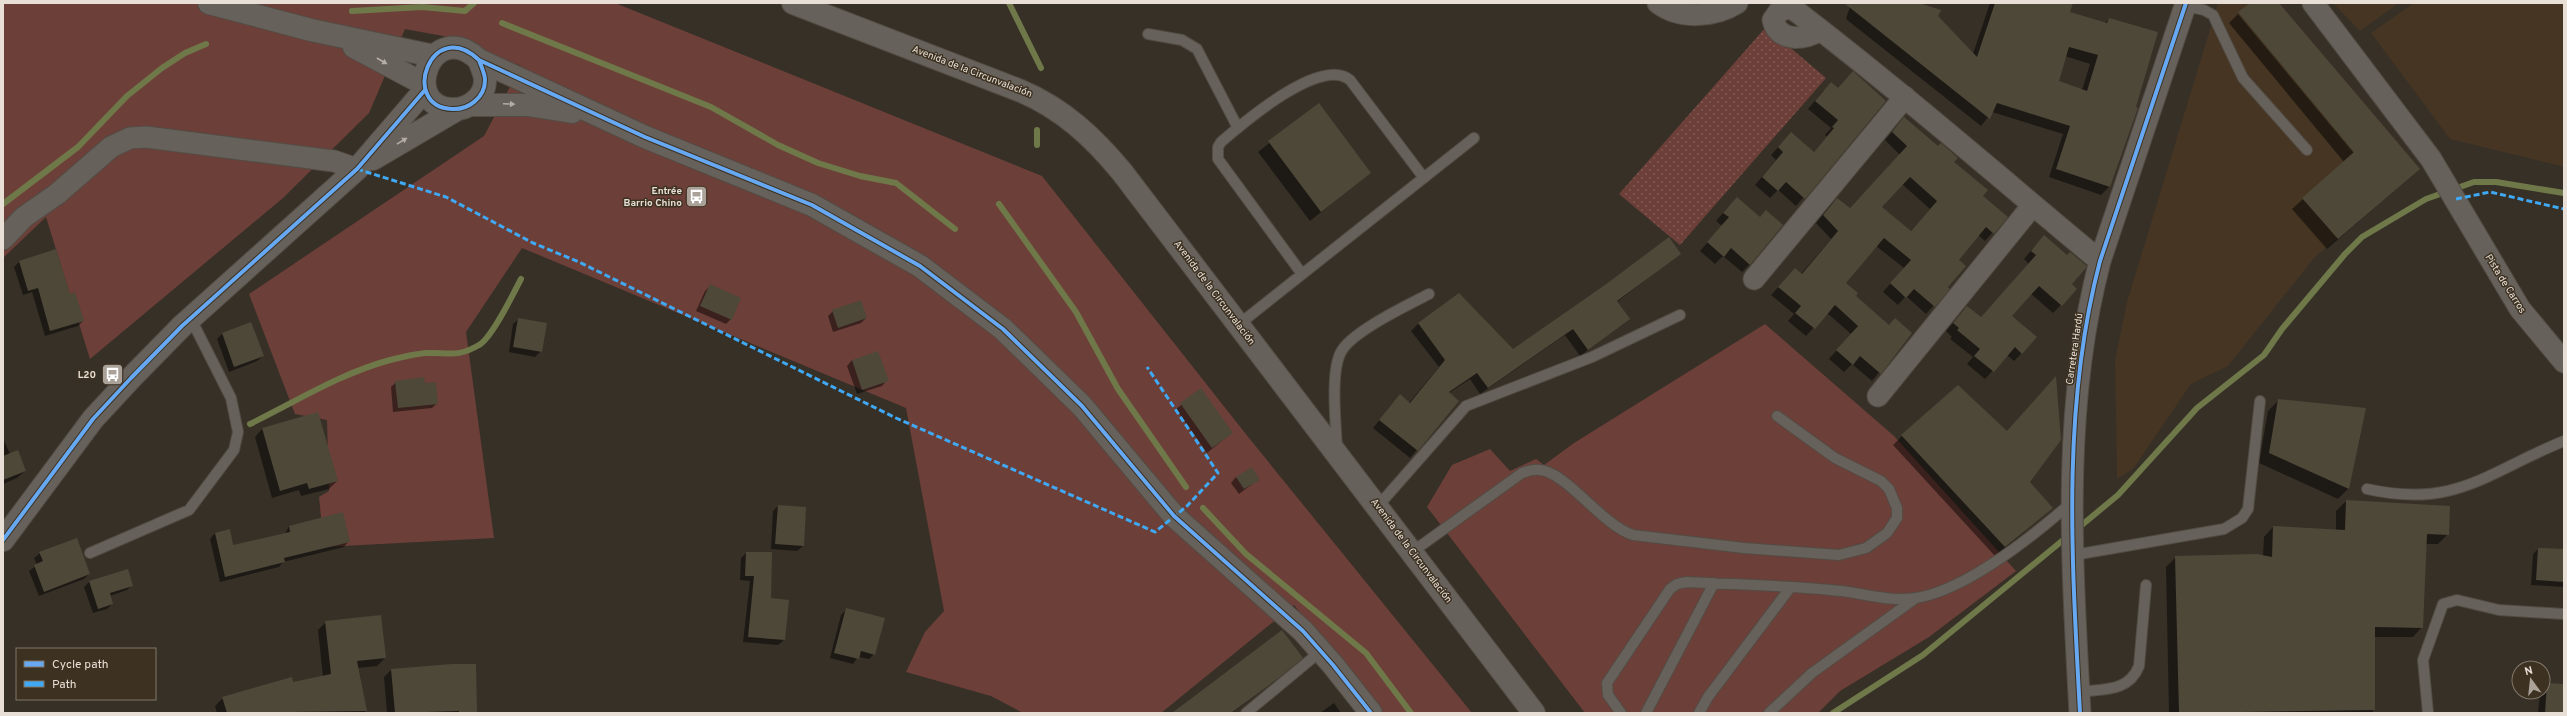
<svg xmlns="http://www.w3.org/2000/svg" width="2567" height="716" viewBox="0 0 2567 716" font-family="Overpass,sans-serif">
  <defs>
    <pattern id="park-dots" width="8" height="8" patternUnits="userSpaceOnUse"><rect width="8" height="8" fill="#6d3f39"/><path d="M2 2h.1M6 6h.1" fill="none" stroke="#825a55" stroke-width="1.8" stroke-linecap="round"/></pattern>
  </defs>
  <rect width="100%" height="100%" fill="#373027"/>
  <!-- built -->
  <path fill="#453522" d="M2218,3H2279L2420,169L2315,257L2228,366L2191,384L2133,469L2117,479L2115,360L2127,302Z
    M2333,3H2399L2360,31Z
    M2414,3H2564V167L2450,139L2371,33Z"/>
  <!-- green -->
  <path fill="#6d3f39" d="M3,3H615L1042,176L1249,438L1472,713H1363L1328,649L1294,605L1161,713H1023L991,696L906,672L925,632L944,611L906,408L522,248L466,332L494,538L324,547L319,497L329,491L327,420L295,414L249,294L484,136L521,66L443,36L405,29L369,113L283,198L90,359L46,217L3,258Z
    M1765,324L1894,436L2016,571L1929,637L1840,691L1818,713H1585L1427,507L1452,465L1490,449L1510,471L1536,459L1544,465L1574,443Z"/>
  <!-- park -->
  <path fill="url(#park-dots)" d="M1766,27L1826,78L1680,245L1619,194Z"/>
  <!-- shadow -->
  <path fill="#0007" fill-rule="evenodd" d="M1851,3H1916L1937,16L1973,54L1990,3H2072L2069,13L2104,24L2109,19L2134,108L2137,109L2109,187L2101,195L2049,177L2063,134L1992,112L1981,126L1846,19ZM2065,56L2090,64L2082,90L2057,82Z
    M2251,3H2278L2408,179L2327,249L2292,209L2344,162L2229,23L2238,14L2357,157L2358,155Z
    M1853,72L1885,101L1796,206L1778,190L1770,198L1755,185L1776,160L1771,155L1784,141L1813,153L1827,137L1825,135L1831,128L1808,109L1823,91L1838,89Z
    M1318,105L1370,173L1310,221L1258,152Z
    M1904,118L1953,162L1982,196L2006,217L1985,241L1978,235L1957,260L1946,287L1948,289L1926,314L1906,296L1898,305L1883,292L1904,268L1876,246L1844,283L1854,296L1888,326L1911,334L1872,381L1852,364L1844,372L1829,359L1851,334L1827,313L1806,336L1788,321L1794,314L1771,295L1795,269L1801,274L1831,239L1816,223L1829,207L1837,199L1849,209L1900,155L1885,140ZM1902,184L1930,209L1910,232L1880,207Z
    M1729,206L1759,218L1750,264L1742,272L1723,256L1715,264L1700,251L1722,226L1716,221Z
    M2036,245L2076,289L2053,313L2031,294L2011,316L2022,353L2014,361L2007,355L1985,379L1967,364L1973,357L1950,339L1952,337L1946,331L1967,307L1980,318L2029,264L2024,259Z
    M56,251L69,295L83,321L78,326L45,336L32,292L23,295L14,267L19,262Z
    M1679,254L1617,302L1629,319L1580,356L1565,335L1480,394L1470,379L1449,393L1458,401L1410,458L1373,428L1393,403H1409L1439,367L1411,331L1419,323L1512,350Z
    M710,286L731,319L726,324L696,311L705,291Z
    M833,311L866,318L861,323L833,332L828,316Z
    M519,319L541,351L535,357L509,352L513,324Z
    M250,323L263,356L257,361L229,372L217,339L222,334Z
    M852,360L887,380L882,386L857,394L847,366Z
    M396,382L424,384L437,403L432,408L393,412L391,387Z
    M1201,390L1232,433L1207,453L1176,409Z
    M2279,400L2364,409L2348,489L2338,499L2259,463L2268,411Z
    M262,429L337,481L329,489L301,496L299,490L272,498L255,437Z
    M1902,436L2029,482L2052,508L1995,556L1893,445Z
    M3,438L10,454L25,471L17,478L3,484Z
    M1236,477L1259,479L1239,494L1231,483Z
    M2346,501L2449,507L2448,534L2438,544H2425L2422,627L2413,637H2374V710L2371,713H2169L2166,567L2176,557L2263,556L2264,537L2273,527L2336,530V511Z
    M778,506L803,546L797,551L771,549L773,511Z
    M289,526L349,541L344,547L283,562L279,567L220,582L210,539L215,533L233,547L285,534Z
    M2538,549L2564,550V587L2531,585L2533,554Z
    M40,553L89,574L84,579L39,596L29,571L37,565L34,558Z
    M746,553L770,599L788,601L784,640L778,645L743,642L750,581L740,580L741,558Z
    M89,582L132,585L127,590L110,596L112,604L107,609L93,613L84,587Z
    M846,610L874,654L869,659L858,657L853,664L830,658L841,615Z
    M326,622L385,658L377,666L357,668L366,711L363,713H217L215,706L223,698L323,677L318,630Z
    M1292,667L1232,713H1173Z
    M391,670L476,713H387L384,677Z
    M2547,684L2564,685V713H2538L2540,692H2543Z
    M1334,703L1341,713H1320Z"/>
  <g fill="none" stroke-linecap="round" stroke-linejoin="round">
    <!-- stream -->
    <path stroke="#6f7849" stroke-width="6" d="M1009,3L1041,68
      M352,11L422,7L465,11L474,3
      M502,23L711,107L778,145L818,163L860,176L896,183L955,229
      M1037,145V130
      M3,204L78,147L127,96L162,68L185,53L206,44
      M999,204L1076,312L1118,389L1186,487
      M250,424C297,401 339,374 390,360C402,357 415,354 426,353C449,352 457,358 479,345C492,338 513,294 521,279
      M1203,508L1246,554L1366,653L1411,713
      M2077,529L2118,495L2197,408L2264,355L2282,329L2345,254L2362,237L2426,199L2474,182H2496L2564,193
      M1833,713L1923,655L2068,536"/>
  </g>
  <!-- building -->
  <path fill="#4e4839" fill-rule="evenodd" d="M1844,3H1919L1941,10L1938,16L1977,57L1995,3H2073L2070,12L2107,23L2109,18L2158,32L2136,107L2138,108L2110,187L2056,169L2070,126L1997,103L1990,119ZM2069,47L2098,55L2087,91L2059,81Z
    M2250,3H2279L2420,169L2338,239L2302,198L2354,152L2238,12Z
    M1853,71L1886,101L1805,199L1786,182L1778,191L1762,177L1783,152L1778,147L1791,132L1814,152L1834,128L1832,127L1838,120L1815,101L1831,82L1838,88Z
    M1319,103L1371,173L1321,212L1268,141Z
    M1904,117L1938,146L1941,143L1958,158L1954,162L1988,190L1983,196L2008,217L1994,234L1986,227L1959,260L1966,266L1948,287L1950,289L1935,307L1914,289L1906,298L1890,283L1911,260L1884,238L1846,283L1858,293L1856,296L1889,325L1895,318L1912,333L1881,374L1860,356L1853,365L1836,350L1858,326L1835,305L1815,329L1795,313L1801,306L1778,287L1795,268L1802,274L1838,231L1823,215L1837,198L1850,208L1907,146L1892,132ZM1910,177L1937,201L1911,231L1882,207Z
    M1737,197L1760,217L1766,210L1783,225L1750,265L1731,248L1724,257L1707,242L1729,217L1723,213Z
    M2044,235L2067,255L2070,252L2087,266L2086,268L2072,284L2077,289L2062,306L2039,286L2012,316L2037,337L2022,354L2015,347L1994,372L1974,356L1980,349L1957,330L1959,328L1953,323L1967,306L1981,317L2036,255L2031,251Z
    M1669,237L1681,254L1617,301L1630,319L1588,350L1573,329L1488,388L1477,373L1449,392L1459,401L1418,451L1379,420L1400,394L1410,403L1445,360L1418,323L1459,293L1513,349L1605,285Z
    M56,249L70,294L75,292L84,321L50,331L38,288L28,291L19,261Z
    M710,284L741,298L732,320L700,306Z
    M861,300L867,318L838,328L832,310Z
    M518,318L547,323L542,352L513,347Z
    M251,322L264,356L234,367L222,333Z
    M878,351L889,381L862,390L852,360Z
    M2056,376L2061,440L2030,482L2053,508L2005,547L1901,435L1958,385L2007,431Z
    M424,377L425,383L436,382L438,404L398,408L395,381Z
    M1201,388L1233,433L1212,448L1180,403Z
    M2278,399L2366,408L2349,489L2269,453Z
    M318,412L338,481L309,489L307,483L280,491L262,428Z
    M18,450L26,471L3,480V456Z
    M1252,467L1260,480L1244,489L1236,477Z
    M2346,500L2450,506L2449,535L2427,534L2423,628L2375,627V710L2179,713L2175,556L2257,554L2272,557L2273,526L2345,530Z
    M778,505L806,507L804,546L775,544Z
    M343,512L350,542L284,558L285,562L225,577L215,533L230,529L233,545L290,532L289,526Z
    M77,538L90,574L44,592L34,565L43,561L39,552Z
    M2538,548L2564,549V582L2536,580Z
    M746,552H772L771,598L789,600L785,640L748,637L754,576H745Z
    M128,569L133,586L110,593L113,604L98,609L89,581Z
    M846,608L885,618L875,655L861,651L859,659L834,653Z
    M381,615L386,658L357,661L367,711L227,713L222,697L292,677L293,682L331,674L325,621Z
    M1282,630L1303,658L1280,677L1231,713H1172Z
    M452,664H476L477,713H459V711L395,713L391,669Z
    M2547,683L2564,684V713H2545Z"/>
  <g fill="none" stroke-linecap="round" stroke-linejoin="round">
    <defs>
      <path id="lane" d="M2185,6L2204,10L2213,15L2243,78L2307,150
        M1148,34L1182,40L1197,49L1238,128
        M1302,274L1218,159V147L1221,142C1244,122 1321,56 1350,80L1424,178
        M1238,325L1474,138
        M1337,449C1336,425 1330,372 1341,352C1351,332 1408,305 1429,294
        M2367,489C2456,509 2487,472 2564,441
        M1378,506L1466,406L1592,357L1680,315
        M1412,552L1522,473C1528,471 1533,469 1540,470C1566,472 1602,525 1633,535L1744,548L1839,555L1866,548L1887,533L1897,518V508L1889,489L1881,481L1835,458L1777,416
        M90,553L189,510L234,450L238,432L231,398L191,319
        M2074,555L2224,529L2242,518L2248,509L2260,401
        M2079,692C2103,689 2129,692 2139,666L2146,585
        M1246,713L1321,651
        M1621,713L1608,695L1607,683L1670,589L1677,584L1687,582C1738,585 1790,585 1841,591C1866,594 1890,602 1916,598C1966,590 2033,536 2071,503
        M1646,713L1714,583
        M1699,713L1708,697L1790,588
        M1769,713L1812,673L1916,598
        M2428,713L2423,660L2443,604L2457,600L2499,610L2564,614"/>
      <path id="street" d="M1658,3C1680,20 1715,17 1737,3
        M2313,3L2431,159L2520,309L2564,362
        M1820,30C1806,40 1778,43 1773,20L1780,10L1792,8C1898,89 1998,176 2100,261
        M3,239L24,217L57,194L111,147L130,138L146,137L334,161L357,169
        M1754,279L1905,97
        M1878,396L2033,205
        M2080,713C2072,562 2061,409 2100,261L2186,3"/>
      <path id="secondary" d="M209,3L311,30L434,56
        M793,3L1021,91C1063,109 1093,137 1122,172L1534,713
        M354,47L424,84
        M479,60C481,66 485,74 485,80C485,98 468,110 452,109C399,107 431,15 479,60L645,137L812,205L920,266L1003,329L1043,368L1082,406L1174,516L1303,631L1333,665L1371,713
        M470,105H528L572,112
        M373,159L458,109
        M3,540L93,419L131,378L182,326L357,169L425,90"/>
    </defs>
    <!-- lane casing -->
    <use href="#lane" stroke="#524c44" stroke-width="12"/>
    <!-- street casing -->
    <use href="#street" stroke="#524c44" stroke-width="23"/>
    <!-- secondary casing -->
    <use href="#secondary" stroke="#524c44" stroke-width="24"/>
    <!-- lane -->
    <use href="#lane" stroke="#67615b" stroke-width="10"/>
    <!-- street -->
    <use href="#street" stroke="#67615b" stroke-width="21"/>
    <!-- secondary -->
    <use href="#secondary" stroke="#67615b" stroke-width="22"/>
    <!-- quiet -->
    <path stroke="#3fa9f5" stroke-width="3" stroke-dasharray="6 3" stroke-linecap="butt" d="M357,169L446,197L533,243L579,262L896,418L1155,532L1187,506L1218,473L1147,367
      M2456,199L2490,192L2564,209"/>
    <defs>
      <path id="cycleway" d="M479,60C481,66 485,74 485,80C485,98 468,110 452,109C399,107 431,15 479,60L645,137L812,205L920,266L1003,329L1043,368L1082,406L1174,516L1303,631L1333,665L1371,713
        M3,540L93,419L131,378L182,326L357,169L425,90
        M2080,713C2072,562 2061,409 2100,261L2186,3"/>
    </defs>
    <!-- cycleway casing -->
    <use href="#cycleway" stroke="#3d3121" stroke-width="6"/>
    <!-- cycleway -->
    <use href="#cycleway" stroke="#66a8f1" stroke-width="4"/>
  </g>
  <!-- one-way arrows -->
  <defs><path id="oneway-solid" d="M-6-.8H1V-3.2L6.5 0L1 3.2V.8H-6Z"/></defs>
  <g fill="#b4ada5">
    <use href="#oneway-solid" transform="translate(382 61) rotate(30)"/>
    <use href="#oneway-solid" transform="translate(509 104) rotate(2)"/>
    <use href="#oneway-solid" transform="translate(402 141) rotate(-31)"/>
  </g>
  <!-- icons -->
  <defs>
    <symbol id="bus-square" viewBox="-11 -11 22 22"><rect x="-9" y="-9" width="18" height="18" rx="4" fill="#aaa299" stroke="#3d3121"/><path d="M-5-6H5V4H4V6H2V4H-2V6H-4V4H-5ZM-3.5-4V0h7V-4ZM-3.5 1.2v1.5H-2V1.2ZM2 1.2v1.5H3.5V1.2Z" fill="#fff"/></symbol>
  </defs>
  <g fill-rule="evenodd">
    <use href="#bus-square" x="684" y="184" width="25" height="25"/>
    <use href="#bus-square" x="100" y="362" width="25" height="25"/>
  </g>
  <g text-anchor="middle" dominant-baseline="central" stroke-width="3" stroke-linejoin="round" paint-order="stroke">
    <!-- street labels -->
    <g font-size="10" fill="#e8e0d6" stroke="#3d3121">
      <text transform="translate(972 72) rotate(21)">Avenida de la Circunvalación</text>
      <text transform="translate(2505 284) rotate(58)">Pista de Carros</text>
      <text transform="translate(1214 293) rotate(53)">Avenida de la Circunvalación</text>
      <text transform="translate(2075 349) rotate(-82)">Carretera Hardú</text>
      <text transform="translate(1411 551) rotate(53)">Avenida de la Circunvalación</text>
    </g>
    <!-- poi labels -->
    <g font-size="10" font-weight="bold" fill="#e8e0d6" stroke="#3d3121" text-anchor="end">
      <text x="682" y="191">Entrée<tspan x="682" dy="12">Barrio Chino</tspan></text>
      <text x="96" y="375">L20</text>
    </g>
  </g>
  <!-- border -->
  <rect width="2567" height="716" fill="none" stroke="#e8e0d6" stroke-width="8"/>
  <!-- legend -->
  <rect x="16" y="648" width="140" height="52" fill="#3d3121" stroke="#817769"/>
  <rect x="24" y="661" width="20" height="6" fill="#66a8f1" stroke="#817769"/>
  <text x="52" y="668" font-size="12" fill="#e8e0d6">Cycle path</text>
  <rect x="24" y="681" width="20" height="6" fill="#3fa9f5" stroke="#817769"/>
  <text x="52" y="688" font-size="12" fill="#e8e0d6">Path</text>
  <!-- north arrow -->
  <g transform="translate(2531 680) rotate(345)"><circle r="19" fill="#3d3121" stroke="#817769"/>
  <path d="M0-3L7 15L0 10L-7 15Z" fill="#aaa299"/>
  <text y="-6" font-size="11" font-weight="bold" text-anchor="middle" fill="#e8e0d6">N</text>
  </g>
</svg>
